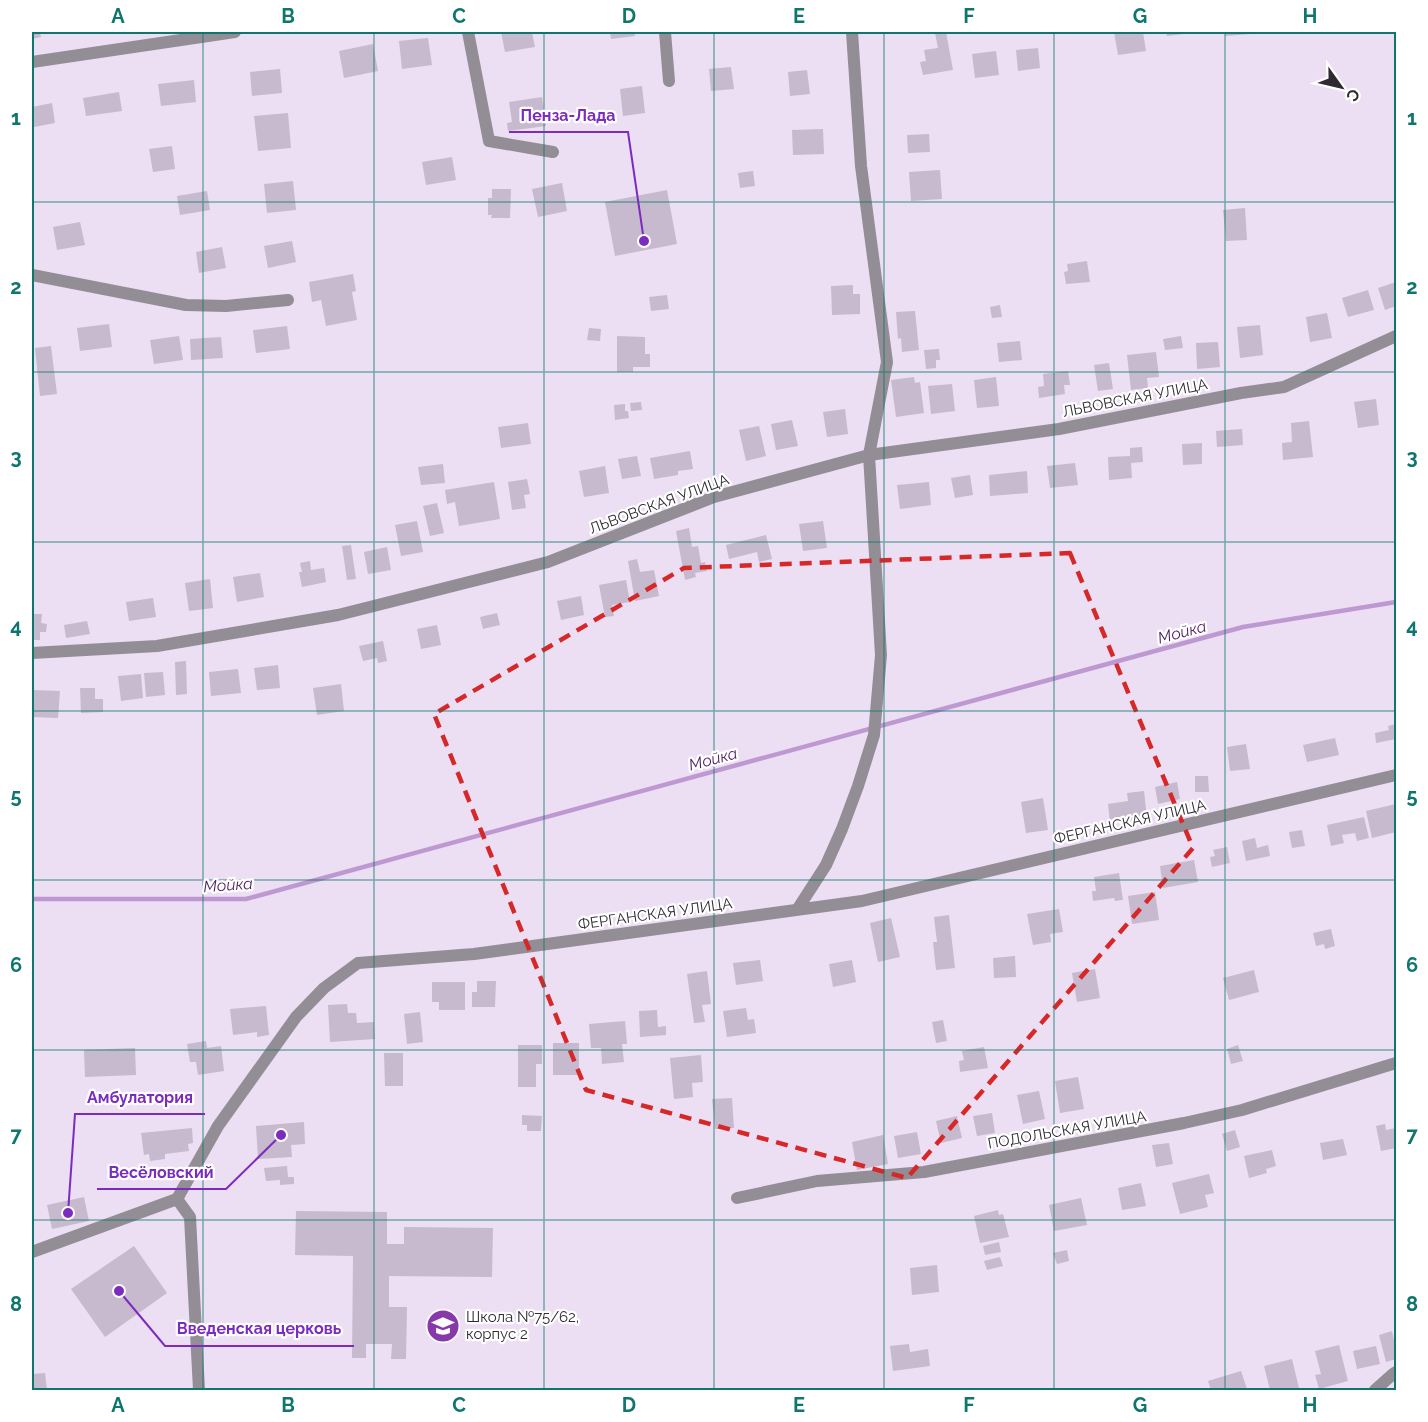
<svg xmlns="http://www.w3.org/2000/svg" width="1428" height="1422" viewBox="0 0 1428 1422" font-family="Raleway,sans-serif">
  <rect width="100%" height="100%" fill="#ecdef3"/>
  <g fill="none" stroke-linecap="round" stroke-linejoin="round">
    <!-- stream -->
    <path stroke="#be98d1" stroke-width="4.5" d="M32,899H246L1243,627L1396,602"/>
  </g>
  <!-- building -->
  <path fill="#c7bace" d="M32,32H40L41,37L32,39Z
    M501,32H532L535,47L505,52Z
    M610,32H634L635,36L611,39Z
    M942,32H946L953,70L923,75L920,62L926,61L924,50L938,48L935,33Z
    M1114,32H1143L1146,51L1118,55Z
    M1166,32H1192V33L1167,36Z
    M1225,32H1251V34L1225,36Z
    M428,38L432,65L402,69L399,41Z
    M373,44L378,71L344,78L339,51Z
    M1038,48L1040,68L1018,71L1016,50Z
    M996,51L999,75L975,78L972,54Z
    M731,67L734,89L711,91L709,69Z
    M280,69L282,93L252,96L250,72Z
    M807,70L810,94L790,96L788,72Z
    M194,80L196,102L161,106L158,84Z
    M642,86L645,113L623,116L620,89Z
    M119,92L122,111L86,116L83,98Z
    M542,97L546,126L508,131L507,123L512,122L509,102Z
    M52,103L55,123L34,127L32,107Z
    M288,113L291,148L258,151L254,116Z
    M823,129L824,154L793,155L792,130Z
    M929,134L930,152L908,153L907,135Z
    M172,146L175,169L153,172L149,149Z
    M452,157L456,180L426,185L422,162Z
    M940,170L942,199L911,201L909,172Z
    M753,171L755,186L740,188L738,173Z
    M293,181L296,210L267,213L264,184Z
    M562,183L567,211L538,217L532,189Z
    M492,189H511L510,218H491L492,215H488V198H492Z
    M667,190L677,244L615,256L605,202Z
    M207,191L210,210L180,215L177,196Z
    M1245,208L1247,240L1226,241L1223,210Z
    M80,222L85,245L57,250L53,227Z
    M292,241L296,262L268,268L264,246Z
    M222,247L226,268L199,273L196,252Z
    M1087,261L1090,282L1066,284L1064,272L1068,271L1067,264Z
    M353,274L356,291L352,292L357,320L326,326L321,300L312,302L309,282Z
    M1396,282V306L1385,310L1378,288Z
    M853,285V294H860V314L832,315L831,286Z
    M1368,290L1374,310L1348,317L1342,298Z
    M667,295L669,309L651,311L649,297Z
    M1000,305L1002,317L992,318L990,307Z
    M915,311L919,350L902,352L901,338L898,339L896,312Z
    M1327,313L1332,338L1310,342L1306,317Z
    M109,324L112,347L80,351L77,328Z
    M1260,325L1263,355L1240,358L1237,327Z
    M287,326L290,349L256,353L253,330Z
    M589,328L601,329L600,341L587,340Z
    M179,336L183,360L154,364L150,340Z
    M617,336L645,337V354H650V367H633V372H617Z
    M1181,336L1183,348L1165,350L1163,339Z
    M221,337L223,358L191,360L190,339Z
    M1020,341L1022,360L999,362L997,343Z
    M1218,342L1220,367L1197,369L1196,343Z
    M51,346L57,394L40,396L35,348Z
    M939,349L940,360H936V368L926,369L924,350Z
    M1156,352L1159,377L1147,378L1148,388L1131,390L1127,355Z
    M1109,363L1113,389L1098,391L1094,365Z
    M1068,371L1070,385H1064L1065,394L1039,398L1038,387L1044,386L1043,374Z
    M914,377L915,383L920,382L924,413L896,417L891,380Z
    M996,377L999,406L977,408L974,380Z
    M952,384L955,411L931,414L928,386Z
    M1376,399L1379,425L1358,428L1354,402Z
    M641,402L642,410L631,411L630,403Z
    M625,404V411H628L629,418L615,420L614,405Z
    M845,409L848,434L827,437L823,412Z
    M792,420L798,446L776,450L771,424Z
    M1309,421L1313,457L1283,460L1282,443L1292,442L1291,423Z
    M528,423L531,444L501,448L498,427Z
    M759,426L766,456L746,461L739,430Z
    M1242,429L1243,445L1217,447L1216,431Z
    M1202,443V464L1183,465L1182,444Z
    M1142,447L1143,462L1131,463L1132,478L1109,480L1108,457L1130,456V448Z
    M690,451L693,469L678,471V475L654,479L650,458Z
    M637,456L641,476L622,479L618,459Z
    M1075,463L1078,485L1050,488L1047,466Z
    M443,464L445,483L421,485L418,467Z
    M605,466L609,493L584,497L579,471Z
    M1027,471L1028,493L990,496L989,475Z
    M970,475L973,495L955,498L951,478Z
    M527,479L530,494L524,495L526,508L512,510L508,482Z
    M494,482L500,519L459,526L455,502L447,504L445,490Z
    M929,482L931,505L900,509L897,485Z
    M437,503L444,533L430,536L423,506Z
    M417,521L423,552L401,556L395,525Z
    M823,521L827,548L803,551L799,524Z
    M689,528L692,547L698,546L701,563L705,562L707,571L695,573L696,577L685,580L676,531Z
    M766,535L772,559L759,562L757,552L729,559L726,545Z
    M351,545L356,579L347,580L342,546Z
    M387,547L391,570L368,574L364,552Z
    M637,559L640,572L654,570L659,596L635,601L628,561Z
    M310,561L311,570L324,568L326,582L302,587L299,572H302L300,563Z
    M260,573L264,597L237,602L233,577Z
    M210,579L213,608L189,611L185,583Z
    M626,580L630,602L612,605L614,616L605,617L599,585Z
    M581,596L584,615L561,620L557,601Z
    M153,598L156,617L129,621L126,602Z
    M497,613L500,625L483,629L480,617Z
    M32,614H42L41,623L47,624L46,632H40V640H32Z
    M87,621L90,634L66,638L64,625Z
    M437,625L441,645L421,649L417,629Z
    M383,641L387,661L378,663L377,658L363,661L359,646Z
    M186,661L187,694L176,695L175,662Z
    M278,665L280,688L257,690L254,668Z
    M238,669L241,693L211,696L209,672Z
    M163,672L165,695L146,697L144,673Z
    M141,674L143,698L121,701L118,676Z
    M341,684L344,711L317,715L313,688Z
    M80,688H95V699H103V712L81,713Z
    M32,690L60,691L58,718L32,717Z
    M1396,724V739L1376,743L1375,733L1389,730L1388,726Z
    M1335,738L1339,755L1307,762L1303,745Z
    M1246,744L1250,769L1230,771L1227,747Z
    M1195,776H1208L1209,792H1195Z
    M1177,782L1180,799L1158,804L1155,787Z
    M1144,791L1147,818L1110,823L1108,804L1128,801L1127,793Z
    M1043,798L1048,830L1026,833L1021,802Z
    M1396,804V832L1372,838L1366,811Z
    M1364,817L1369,838L1357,841L1355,833L1342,835L1344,843L1331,846L1327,825Z
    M1302,830L1305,846L1292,848L1289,832Z
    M1255,838L1257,848L1268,845L1270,856L1246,861L1242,841Z
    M1227,847L1230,863L1212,867L1210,857L1215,856L1213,850Z
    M1194,860L1198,882L1163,888L1160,866Z
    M1119,873L1123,900L1115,901L1114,898L1093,901L1092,891H1096L1094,877Z
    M1155,892L1159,920L1132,924L1128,896Z
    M1059,909L1063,932L1050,934L1051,942L1033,945L1027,914Z
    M949,915L955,968L936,970L933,942H937L934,917Z
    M891,918L900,957L878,962L870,923Z
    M1331,929L1335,946L1325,949L1324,944L1316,946L1313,933Z
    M1015,956L1016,977L994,978L993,958Z
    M760,960L763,981L736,985L733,963Z
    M852,960L856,982L833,987L829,964Z
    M1095,969L1100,998L1077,1002L1072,973Z
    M1254,970L1259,992L1229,1000L1223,978Z
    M707,971L711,1004L702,1005L705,1022L694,1023L687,974Z
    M477,981H496L495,1007H472V992H477Z
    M432,982H465V1010H439V1002H432Z
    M347,1004L348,1013H356L357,1023L374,1022L375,1039L330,1042L328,1005Z
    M266,1006L269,1035L257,1037V1032L233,1035L230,1009Z
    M746,1008L748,1020L754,1019L756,1033L727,1037L723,1011Z
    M657,1010L658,1027L666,1026V1035L640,1037L639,1011Z
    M420,1012L423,1042L407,1044L404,1014Z
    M943,1020L947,1041L936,1043L932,1022Z
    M625,1021L627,1044H622L624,1062L602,1064L601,1048H591L589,1024Z
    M206,1041L207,1048L221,1046L224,1071L198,1075L196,1062H190L187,1044Z
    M553,1043H579V1075H553Z
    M518,1045H542V1064H536V1087H518Z
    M1238,1045L1243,1061L1231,1064L1227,1049Z
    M984,1047L988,1068L960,1072L959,1061L964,1060L962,1051Z
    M135,1048L136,1075L85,1077L84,1050Z
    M384,1053H403V1086H385Z
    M701,1055L703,1082L692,1083L693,1097L674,1099L670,1058Z
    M1078,1077L1084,1109L1060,1113L1055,1081Z
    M1039,1091L1045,1119L1023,1124L1017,1095Z
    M732,1098L734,1128L715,1129L712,1099Z
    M992,1113L995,1133L977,1136L973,1116Z
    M522,1115L542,1116L541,1131H527V1125H522Z
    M957,1116L962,1138L941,1143L936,1121Z
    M304,1122L305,1144L291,1145L292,1157L258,1159L256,1126Z
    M1385,1124L1386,1130L1396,1128V1148L1381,1151L1376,1126Z
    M192,1128L193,1143L188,1144L189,1151L165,1154V1159L150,1161L149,1154L144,1155L141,1133Z
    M1235,1130L1240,1147L1227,1151L1222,1134Z
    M917,1132L921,1154L898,1158L894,1136Z
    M883,1135L888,1164L857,1170L852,1142Z
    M1343,1139L1347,1155L1323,1160L1320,1143Z
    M1169,1143L1173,1164L1156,1167L1152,1145Z
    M1272,1150L1276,1166L1266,1169L1267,1173L1249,1178L1244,1156Z
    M287,1166L288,1177H294V1184L280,1185V1180L266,1181L264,1168Z
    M1209,1174L1214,1193L1205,1195L1208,1207L1180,1214L1172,1183Z
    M1141,1183L1146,1206L1122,1210L1118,1188Z
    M84,1197L89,1221L52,1229L47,1205Z
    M1081,1198L1087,1225L1054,1231L1049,1205Z
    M998,1210L999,1215L1003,1214L1009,1237L980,1243L974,1216Z
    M296,1211L387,1212V1244H404V1227L493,1228L492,1277L389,1276V1307H407L406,1359H391L392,1344H366V1358H352L353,1256L295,1255Z
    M999,1242L1001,1252L985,1255L983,1246Z
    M134,1246L167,1293L105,1337L71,1289Z
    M1067,1250L1069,1261L1057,1264L1053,1253Z
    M1000,1257L1003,1266L987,1270L984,1261Z
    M937,1265L939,1292L912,1295L910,1268Z
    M1392,1331L1396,1349V1359L1386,1362L1379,1335Z
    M909,1344L910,1352L928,1349L930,1366L893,1371L890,1346Z
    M1339,1345L1348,1381L1319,1389L1315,1375L1321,1374L1315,1351Z
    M1376,1346L1380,1364L1357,1369L1353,1351Z
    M1292,1359L1299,1388L1289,1390H1270L1264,1366Z
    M1241,1371L1247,1389L1240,1390H1211L1208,1381Z
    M45,1373L47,1390H32V1374Z"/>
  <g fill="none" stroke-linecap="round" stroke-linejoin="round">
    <!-- street -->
    <path stroke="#938d96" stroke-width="12" d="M468,32L489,141L553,152
      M665,32L669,81
      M32,62L235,32
      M32,275L186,305L226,306L288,300
      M32,653L157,646L338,615L548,562L714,497L869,455L1059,429L1241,393L1284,387L1396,336
      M797,910L826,865L842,829L858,786L874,735L881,655L869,455L887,362L861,166L852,32
      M737,1198L817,1181L924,1172L1184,1123L1242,1110L1396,1063
      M177,1199L190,1217L199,1390
      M32,1252L177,1199L218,1126L296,1017L324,988L358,963L474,954L862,901L1396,775
      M1375,1390L1393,1374L1396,1372"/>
  </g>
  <!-- marked area -->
  <path fill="none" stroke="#d62828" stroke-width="4.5" stroke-dasharray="12 8" stroke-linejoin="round" d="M1070,553L1193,848L907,1178L586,1090L434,714L684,568Z"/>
  <!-- grid -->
  <path fill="none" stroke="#0f766e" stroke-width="1.5" stroke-opacity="0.55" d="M203,32V1390M374,32V1390M544,32V1390M714,32V1390M884,32V1390M1054,32V1390M1225,32V1390M32,202H1396M32,372H1396M32,542H1396M32,711H1396M32,880H1396M32,1050H1396M32,1220H1396"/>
  <!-- icons -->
  <defs>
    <symbol id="school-disc" viewBox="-11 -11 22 22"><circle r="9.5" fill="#8839a9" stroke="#fff"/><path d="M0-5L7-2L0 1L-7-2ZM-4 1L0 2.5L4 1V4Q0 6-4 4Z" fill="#fff"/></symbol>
  </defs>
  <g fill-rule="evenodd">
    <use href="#school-disc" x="424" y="1307" width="38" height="38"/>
  </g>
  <g text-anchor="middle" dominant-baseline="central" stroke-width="4.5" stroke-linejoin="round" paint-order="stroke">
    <!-- street labels -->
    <g font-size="15" fill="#2f2a31" stroke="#fff">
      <text transform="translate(1135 398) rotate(-11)">ЛЬВОВСКАЯ УЛИЦА</text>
      <text transform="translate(659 504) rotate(-20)">ЛЬВОВСКАЯ УЛИЦА</text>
      <text transform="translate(1130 822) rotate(-13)">ФЕРГАНСКАЯ УЛИЦА</text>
      <text transform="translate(655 914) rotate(-8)">ФЕРГАНСКАЯ УЛИЦА</text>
      <text transform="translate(1067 1130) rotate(-10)">ПОДОЛЬСКАЯ УЛИЦА</text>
    </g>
    <!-- poi labels -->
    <g font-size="15" fill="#2f2a31" stroke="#fff" text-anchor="start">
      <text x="466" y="1317">Школа №75/62,<tspan x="466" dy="17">корпус 2</tspan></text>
    </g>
    <!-- water labels -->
    <g font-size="16" font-style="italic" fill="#4d1e61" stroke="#fff">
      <text transform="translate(1182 632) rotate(-15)">Мойка</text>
      <text transform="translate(713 759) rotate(-15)">Мойка</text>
      <text transform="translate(228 885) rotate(-4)">Мойка</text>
    </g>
  </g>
  <!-- callouts -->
  <path fill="none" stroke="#7b2cbf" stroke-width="2" d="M644 241L628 132H509M68 1213L75 1114H205M281 1135L226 1189H97M119 1291L165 1346H354"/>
  <g fill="#7b2cbf" stroke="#fff" stroke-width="2">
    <circle cx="644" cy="241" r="6"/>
    <circle cx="68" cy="1213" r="6"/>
    <circle cx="281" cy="1135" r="6"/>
    <circle cx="119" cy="1291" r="6"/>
  </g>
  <g font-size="16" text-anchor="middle" font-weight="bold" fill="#7b2cbf" stroke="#fff" stroke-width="4.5" stroke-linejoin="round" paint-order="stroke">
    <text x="568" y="121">Пенза-Лада</text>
    <text x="140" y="1103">Амбулатория</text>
    <text x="161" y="1178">Весёловский</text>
    <text x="259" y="1334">Введенская церковь</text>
  </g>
  <!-- border -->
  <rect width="1428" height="1422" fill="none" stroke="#ffffff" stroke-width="66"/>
  <!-- north arrow -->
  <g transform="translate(1341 87) rotate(124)" stroke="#ffffff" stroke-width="4.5" paint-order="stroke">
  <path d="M0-4.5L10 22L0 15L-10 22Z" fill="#2f2a31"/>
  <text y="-9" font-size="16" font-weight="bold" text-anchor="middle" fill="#2f2a31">С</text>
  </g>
  <rect x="33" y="33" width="1362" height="1356" fill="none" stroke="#0f766e" stroke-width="2"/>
  <g font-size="20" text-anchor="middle" font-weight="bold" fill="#0f766e">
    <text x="118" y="23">A</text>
    <text x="288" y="23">B</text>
    <text x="459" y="23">C</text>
    <text x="629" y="23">D</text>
    <text x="799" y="23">E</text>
    <text x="969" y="23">F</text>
    <text x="1140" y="23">G</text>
    <text x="1310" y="23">H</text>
    <text x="16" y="125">1</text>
    <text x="1412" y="125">1</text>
    <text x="16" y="294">2</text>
    <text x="1412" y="294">2</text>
    <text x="16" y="464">3</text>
    <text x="1412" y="464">3</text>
    <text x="16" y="633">4</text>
    <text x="1412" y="633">4</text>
    <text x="16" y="803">5</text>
    <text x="1412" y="803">5</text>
    <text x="16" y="972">6</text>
    <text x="1412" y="972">6</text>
    <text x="16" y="1142">7</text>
    <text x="1412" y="1142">7</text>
    <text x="16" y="1311">8</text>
    <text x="1412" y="1311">8</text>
    <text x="118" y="1412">A</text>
    <text x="288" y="1412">B</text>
    <text x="459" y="1412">C</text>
    <text x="629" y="1412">D</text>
    <text x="799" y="1412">E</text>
    <text x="969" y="1412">F</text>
    <text x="1140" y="1412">G</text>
    <text x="1310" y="1412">H</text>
  </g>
</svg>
